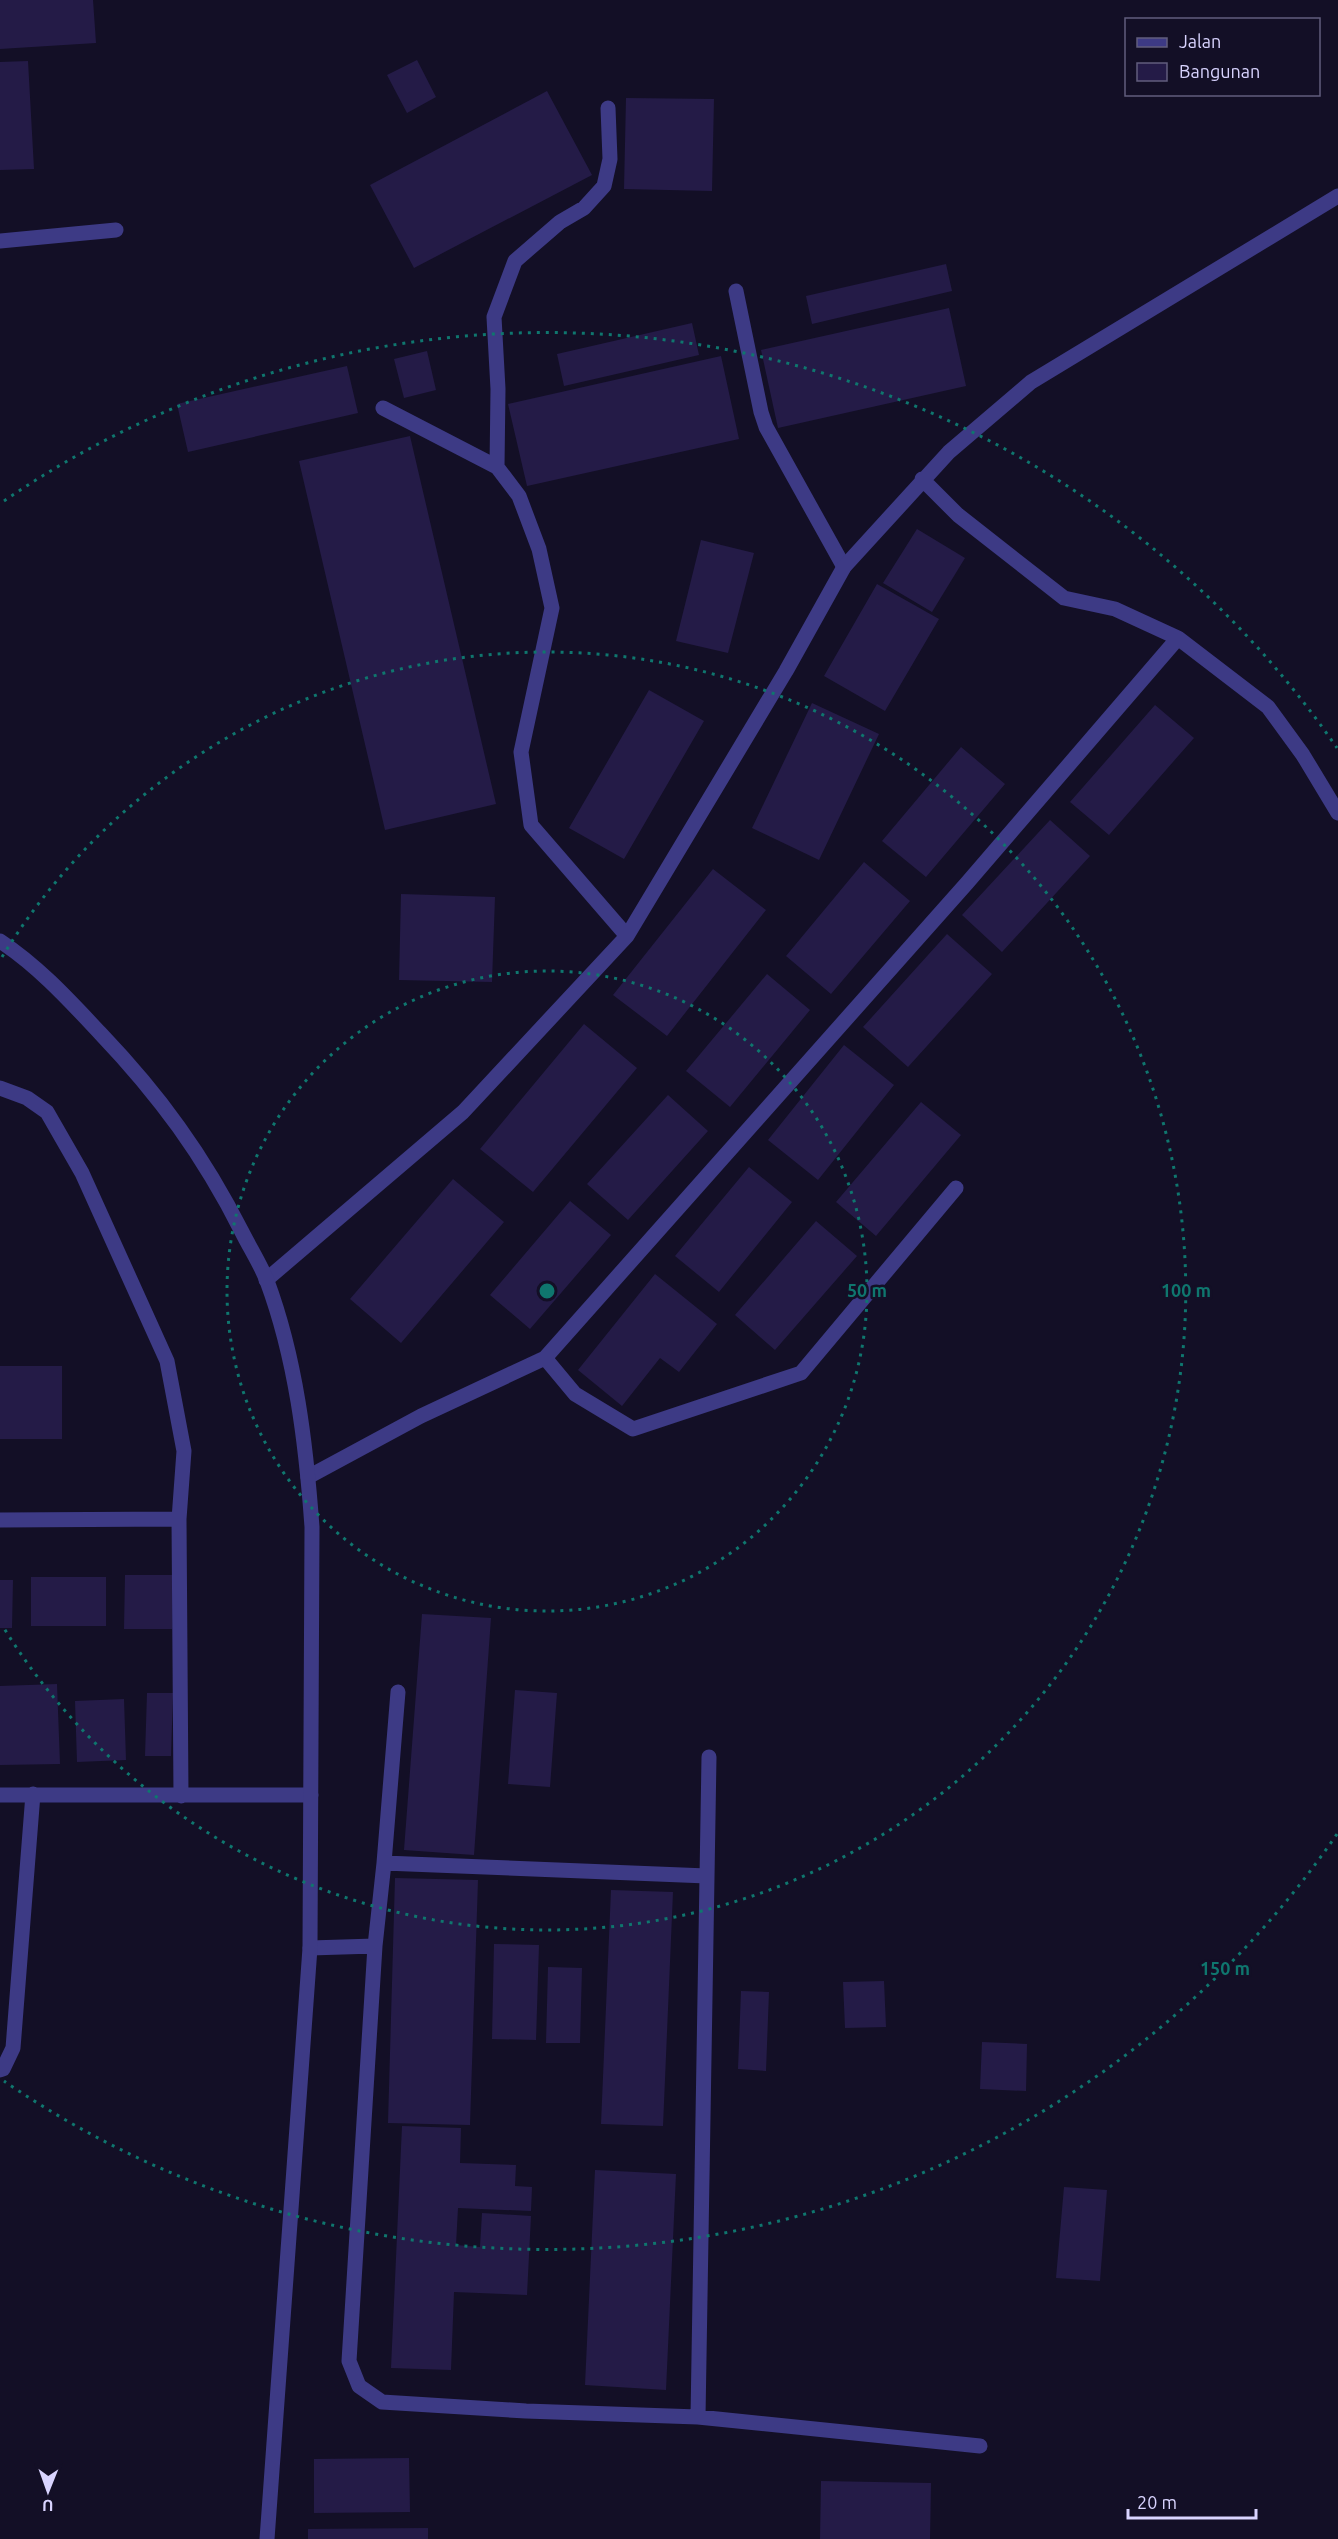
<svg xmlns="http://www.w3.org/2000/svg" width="1338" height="2539" viewBox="0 0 1338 2539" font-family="Ubuntu,sans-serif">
  <rect width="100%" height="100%" fill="#130f26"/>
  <!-- building -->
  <path fill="#241b47" d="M0,0H93L96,43L0,49Z
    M417,60L436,97L407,113L387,75Z
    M28,61L34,169L0,170V62Z
    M547,91L592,175L414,268L370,185Z
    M626,98L714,99L712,191L624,189Z
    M946,264L952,291L812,324L806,296Z
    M949,308L966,386L778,428L761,350Z
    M692,323L699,355L564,386L557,354Z
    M427,351L436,390L404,398L394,359Z
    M721,356L739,439L527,486L508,404Z
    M347,366L358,413L188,452L177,404Z
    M410,436L496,804L385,830L299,461Z
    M917,529L965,558L932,612L883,583Z
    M701,540L754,553L728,653L676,641Z
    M877,584L939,619L885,711L824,676Z
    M649,690L704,721L624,859L569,828Z
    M812,703L879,734L819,860L752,828Z
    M1155,705L1194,738L1109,835L1070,802Z
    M961,747L1005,784L926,877L882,841Z
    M1050,820L1090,856L1002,952L962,915Z
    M864,862L910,901L831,994L786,956Z
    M713,869L766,910L667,1036L613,995Z
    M401,894L495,897L492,982L399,980Z
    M947,934L992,974L908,1067L863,1027Z
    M767,974L810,1010L730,1107L686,1071Z
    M584,1024L637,1068L533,1192L480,1149Z
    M844,1045L894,1085L818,1180L768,1140Z
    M668,1095L708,1131L628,1220L587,1184Z
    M921,1102L961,1135L876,1236L836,1202Z
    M749,1167L792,1202L719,1292L675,1256Z
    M453,1179L504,1222L401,1343L350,1299Z
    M570,1201L611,1235L530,1329L490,1295Z
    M816,1221L857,1256L775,1350L735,1315Z
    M655,1274L717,1324L679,1372L660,1358L622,1406L578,1370Z
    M0,1366H62V1439H0Z
    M125,1575H172V1629H124Z
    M31,1577H106V1626H31Z
    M0,1580H13L12,1628H0Z
    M422,1614L491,1618L474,1855L404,1850Z
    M57,1684L60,1764L0,1765V1686Z
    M515,1690L557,1693L550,1787L508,1784Z
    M147,1693H173L171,1756H145Z
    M124,1699L126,1760L77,1762L75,1701Z
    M395,1878L478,1880L470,2125L388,2123Z
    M611,1890L673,1892L663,2126L601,2124Z
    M494,1944L539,1945L536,2040L492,2039Z
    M548,1967L582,1968L580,2043H546Z
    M884,1981L886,2027L845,2028L843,1982Z
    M741,1991L769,1992L766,2071L738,2069Z
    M982,2042L1027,2044L1026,2091L980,2089Z
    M402,2126L461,2128L460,2163L516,2165L515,2186L532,2187L531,2211L458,2208L456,2245L480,2247L482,2213L531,2216L527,2295L454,2292L451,2370L391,2368Z
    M595,2170L676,2174L666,2390L585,2385Z
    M1064,2187L1107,2190L1100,2281L1056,2278Z
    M409,2458L410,2512L314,2513V2459Z
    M821,2481L931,2483L930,2539H820Z
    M428,2528V2539H308V2529Z"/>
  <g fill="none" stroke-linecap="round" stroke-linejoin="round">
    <!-- service -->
    <path stroke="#3d3a85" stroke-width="15" d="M0,241L116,230
      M736,291L761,412L766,427L844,567"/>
    <!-- minor -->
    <path stroke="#3d3a85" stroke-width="15" d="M383,408L497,467L519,496L539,549L552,608L521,752L531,825L627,936
      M497,467L498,389L494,317L515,261L560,222L584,208L604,186L610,159L608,108
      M922,479L958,515L1064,598L1115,609L1178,638L1268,707L1303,755L1338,813
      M0,1088L27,1098L47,1112L82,1173L167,1361L184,1451L179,1519L181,1796
      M266,1280L463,1112L627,936L786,671L844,567L949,452L1031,382L1338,196
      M545,1358L575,1394L633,1429L801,1373L956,1188
      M308,1477L421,1416L545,1358L967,883L1178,638
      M0,1520L179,1519
      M398,1692L384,1863L375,1946L349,2361L359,2386L382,2402L526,2411L698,2417L709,1757
      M0,1795H311
      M384,1863L707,1876
      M310,1948L375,1946
      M0,2070L3,2069L13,2048L33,1794
      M698,2417L980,2446"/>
    <!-- tertiary -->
    <path stroke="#3d3a85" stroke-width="15" d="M0,941C38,966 69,1000 100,1033C160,1096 203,1155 242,1232C250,1248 261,1265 267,1281C296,1359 306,1444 312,1527L310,1948L267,2539"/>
  </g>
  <!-- distance rings -->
  <g fill="none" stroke="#0f766e" stroke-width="3" stroke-dasharray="3 6">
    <circle cx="547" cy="1291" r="320"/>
    <path d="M2 957A639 639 0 1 1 2 1625"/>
    <path d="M1337 1834A959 959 0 0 1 4 2081M4 501A959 959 0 0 1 1337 748"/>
  </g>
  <circle cx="547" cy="1291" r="9" fill="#0f766e" stroke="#130f26" stroke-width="3"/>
  <g font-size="18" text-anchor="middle" font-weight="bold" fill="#0f766e" stroke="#130f26" stroke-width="5" stroke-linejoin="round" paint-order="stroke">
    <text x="867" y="1297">50 m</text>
    <text x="1186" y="1297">100 m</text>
    <text x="1225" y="1975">150 m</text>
  </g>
  <!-- legend -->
  <rect x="1125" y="18" width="195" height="78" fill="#130f26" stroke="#625e7d" stroke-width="1.5"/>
  <rect x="1137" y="38" width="30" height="9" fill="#3d3a85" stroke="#625e7d" stroke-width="1.5"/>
  <text x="1179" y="48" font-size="18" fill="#d9d4ff">Jalan</text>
  <rect x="1137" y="63" width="30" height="18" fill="#241b47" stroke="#625e7d" stroke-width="1.5"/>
  <text x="1179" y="78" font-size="18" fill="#d9d4ff">Bangunan</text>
  <!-- north arrow -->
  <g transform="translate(48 2491) rotate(181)" stroke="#130f26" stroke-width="4.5" paint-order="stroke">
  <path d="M0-4.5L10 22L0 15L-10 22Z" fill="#d9d4ff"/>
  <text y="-9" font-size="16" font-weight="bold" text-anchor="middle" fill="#d9d4ff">U</text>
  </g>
  <!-- scale -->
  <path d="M1128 2509v9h128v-9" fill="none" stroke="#d9d4ff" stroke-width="3"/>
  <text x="1137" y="2509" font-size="18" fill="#d9d4ff" stroke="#130f26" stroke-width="4.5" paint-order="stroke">20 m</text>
</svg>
